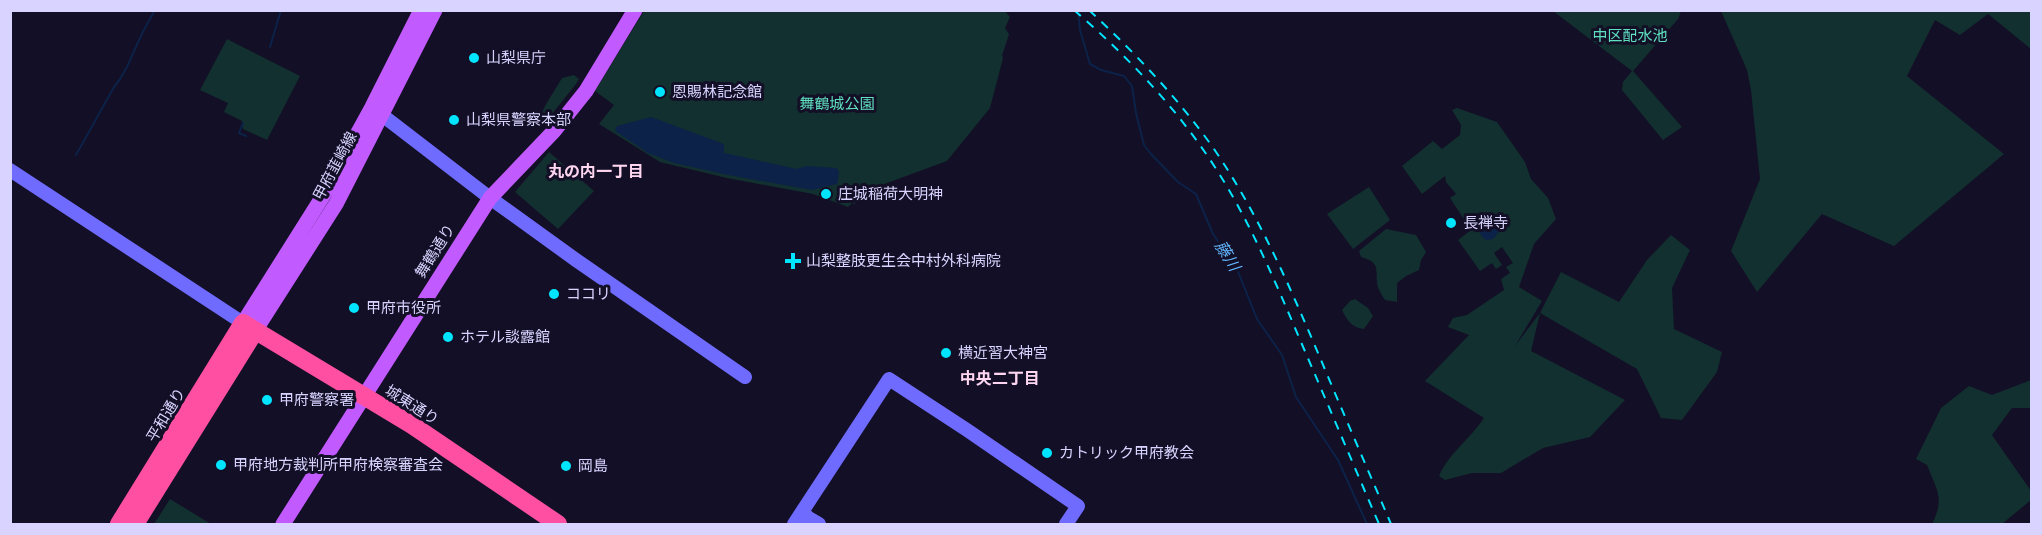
<svg xmlns="http://www.w3.org/2000/svg" width="2042" height="535" viewBox="0 0 2042 535" font-family="'Nunito Sans','Noto Sans JP',sans-serif">
  <rect width="100%" height="100%" fill="#130f26"/>
  <!-- green -->
  <path fill="#12302f" d="M1004,10L1010,17L1005,28L1009,34L1002,56L1003,58L990,108L947,161L879,186C870,194 862,195 854,204L852,203L848,207L813,194L727,178L660,162L599,124L614,105L595,91L644,11Z
    M1553,11H1681L1678,19L1633,71L1682,127L1663,140L1622,90L1623,82L1632,71Z
    M1721,11H2031V49L1988,14L1960,35L1935,20L1907,76L2004,154L1894,246L1822,214L1757,292L1731,251L1760,179L1751,90L1747,70Z
    M227,39L300,76L267,140L243,129L242,121L224,112L228,103L200,90Z
    M574,75L579,79L576,84L548,119L542,113L545,106L562,78Z
    M1457,108L1497,122L1525,162L1531,179L1548,198L1556,219L1534,244L1519,287L1542,301L1515,346L1540,313L1561,272L1619,302L1647,260L1671,235L1690,250L1672,288L1674,329L1722,352L1717,372L1682,420L1661,418L1637,369L1540,313L1531,351L1625,400L1590,437L1543,448L1501,473H1472L1445,480L1439,476C1449,453 1470,439 1484,418L1425,381L1469,335L1448,327L1453,318L1467,315L1504,290L1501,279L1510,273L1506,267L1513,263L1502,247L1494,253L1502,265L1496,269L1492,263L1480,271L1458,240L1471,230L1450,198L1456,194L1446,182L1445,176L1422,194L1402,166L1433,141L1442,149L1460,135L1461,125L1452,110Z
    M549,152L594,191L558,229L515,192Z
    M1369,187L1390,220L1353,249L1327,214Z
    M1386,229L1416,235L1426,252L1421,260L1419,270L1406,276L1397,283V302L1385,300C1382,295 1377,288 1377,282C1376,267 1379,262 1361,257L1359,251Z
    M1355,299L1368,308L1373,316L1364,329C1352,328 1347,320 1342,310L1350,301Z
    M2031,380V408H2012L1992,435L2031,491V500L2002,524H1932C1945,498 1937,491 1927,465L1916,459L1941,408L1969,386L1992,395Z
    M170,499L211,524H154Z"/>
  <!-- water -->
  <path fill="#0c2248" d="M651,117L724,144V153L797,169L806,166L837,168L839,173L837,184L812,190L728,175L674,163L648,153L615,131L617,126Z
    M1482,214L1491,217L1499,232L1493,239L1486,240C1479,235 1478,228 1477,219Z"/>
  <g fill="none" stroke-linecap="round" stroke-linejoin="round">
    <!-- stream -->
    <path stroke="#0c2248" stroke-width="2" d="M1078,10L1080,30L1090,64L1101,70L1124,76L1132,86L1136,113L1144,145L1151,154L1178,182L1196,194L1213,234L1237,269L1257,319L1282,355L1296,397L1338,460L1367,524
      M270,47L281,10
      M243,123L239,133L246,136
      M76,155L114,87C127,72 132,54 141,36C145,27 150,19 155,10"/>
    <!-- secondary -->
    <path stroke="#6f6bff" stroke-width="14" d="M373,108L490,198L576,260L745,377
      M10,170L243,323
      M803,510L807,517L819,524
      M794,524L889,379L967,430L1078,506L1066,524"/>
    <!-- primary -->
    <path stroke="#c25bff" stroke-width="15" d="M243,323L323,196L372,107L421,10
      M255,331L336,204L435,10
      M283,524L490,198L554,131L586,91L635,10"/>
    <!-- highway -->
    <path stroke="#ff4fa3" stroke-width="18" d="M119,524L243,323L412,425L558,524
      M135,524L255,331"/>
    <!-- rail -->
    <path stroke="#00e5ff" stroke-width="2" stroke-dasharray="9 8" stroke-linecap="butt" d="M1074,10C1132,60 1187,119 1226,185C1257,237 1280,293 1304,349C1329,407 1354,466 1379,524
      M1089,10C1135,53 1178,98 1214,149C1259,215 1290,287 1321,360C1344,415 1368,470 1391,524"/>
  </g>
  <!-- markers -->
  <g fill="#00e5ff" stroke="#130f26" stroke-width="2">
    <circle cx="474" cy="58" r="6"/>
    <circle cx="660" cy="92" r="6"/>
    <circle cx="454" cy="120" r="6"/>
    <circle cx="826" cy="194" r="6"/>
    <circle cx="1451" cy="223" r="6"/>
    <path d="M790 252h6v6h6v6h-6v6h-6v-6h-6v-6h6z"/>
    <circle cx="554" cy="294" r="6"/>
    <circle cx="354" cy="308" r="6"/>
    <circle cx="448" cy="337" r="6"/>
    <circle cx="946" cy="353" r="6"/>
    <circle cx="267" cy="400" r="6"/>
    <circle cx="1047" cy="453" r="6"/>
    <circle cx="221" cy="465" r="6"/>
    <circle cx="566" cy="466" r="6"/>
  </g>
  <g text-anchor="middle" dominant-baseline="central" stroke-width="6" stroke-linejoin="round" paint-order="stroke">
    <!-- park labels -->
    <g font-size="15" fill="#5fe0c0" stroke="#130f26">
      <text x="1630" y="36">中区配水池</text>
      <text x="837" y="104">舞鶴城公園</text>
    </g>
    <!-- poi labels -->
    <g font-size="15" fill="#d9d4ff" stroke="#130f26" text-anchor="start">
      <text x="486" y="58">山梨県庁</text>
      <text x="672" y="92">恩賜林記念館</text>
      <text x="466" y="120">山梨県警察本部</text>
      <text x="838" y="194">庄城稲荷大明神</text>
      <text x="1463" y="223">長禅寺</text>
      <text x="806" y="261">山梨整肢更生会中村外科病院</text>
      <text x="566" y="294">ココリ</text>
      <text x="366" y="308">甲府市役所</text>
      <text x="460" y="337">ホテル談露館</text>
      <text x="958" y="353">横近習大神宮</text>
      <text x="279" y="400">甲府警察署</text>
      <text x="1059" y="453">カトリック甲府教会</text>
      <text x="233" y="465">甲府地方裁判所甲府検察審査会</text>
      <text x="578" y="466">岡島</text>
    </g>
    <!-- street labels -->
    <g font-size="15" fill="#d9d4ff" stroke="#130f26">
      <text transform="translate(335 166) rotate(-62)">甲府韮崎線</text>
      <text transform="translate(435 251) rotate(-58)">舞鶴通り</text>
      <text transform="translate(412 405) rotate(32)">城東通り</text>
      <text transform="translate(166 415) rotate(-59)">平和通り</text>
    </g>
    <!-- neighbourhood labels -->
    <g font-size="16" font-weight="bold" fill="#ffd6f0" stroke="#130f26">
      <text x="596" y="172">丸の内一丁目</text>
      <text x="1000" y="379">中央二丁目</text>
    </g>
    <!-- water labels -->
    <g font-size="16" font-style="italic" fill="#62b6ff" stroke="#130f26">
      <text transform="translate(1227 256) rotate(58)">藤川</text>
    </g>
  </g>
  <!-- border -->
  <rect width="2042" height="535" fill="none" stroke="#d9d4ff" stroke-width="24"/>
</svg>
